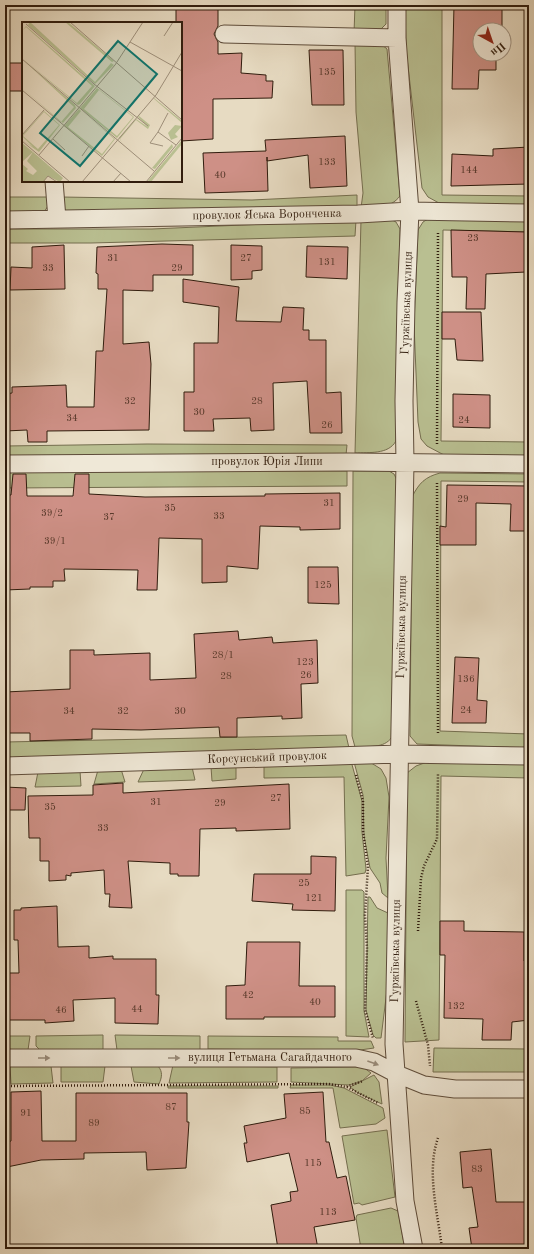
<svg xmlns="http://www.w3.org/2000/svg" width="534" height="1254" viewBox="0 0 534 1254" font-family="'Old Standard TT',serif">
  <rect width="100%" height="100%" fill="#e7dbc2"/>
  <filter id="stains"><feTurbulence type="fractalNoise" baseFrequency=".005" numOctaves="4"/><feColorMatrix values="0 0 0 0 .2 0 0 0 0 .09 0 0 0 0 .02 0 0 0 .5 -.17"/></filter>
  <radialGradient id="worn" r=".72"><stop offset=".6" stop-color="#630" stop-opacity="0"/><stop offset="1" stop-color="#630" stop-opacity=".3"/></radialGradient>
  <!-- green -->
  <path fill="#b9bf91" stroke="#746e4f" d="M355,5H386V24L381,29L354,33Z
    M405,5H442V195L529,196V206L439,203L428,197L422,188L406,49Z
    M355,43L381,44L387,49L400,196C390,209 376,207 361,208L363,193L356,112Z
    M357,195V209L64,211L61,197L252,200Z
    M5,197H48V206L44,212H5Z
    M390,219L396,222L400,229L396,441C388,455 369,452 355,453L361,220Z
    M428,219L529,220V232L443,230L441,441L529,442V457L444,455L427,446L421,439L418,422L414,324L418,230L423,222Z
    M356,220L355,236L91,243H5V229H152Z
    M147,444L347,445L346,455L5,457V446Z
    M102,470L347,471V486L5,488V472Z
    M353,471H389L394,474L397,480L392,737C384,749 368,746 355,747L352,736Z
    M440,473L529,474V482L441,481L440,731L529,734V748L417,744L410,736L412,497C419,483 425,477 440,473Z
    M346,735L349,748L5,760V742Z
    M351,761L362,801V832L366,869L365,873L346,876L344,777L264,778V765Z
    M368,761L381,769L386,778L389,797L386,858L388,898L382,893L380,883L370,868L364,836L363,795L354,762Z
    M427,762L529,763V778L441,776L439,1040L405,1042L407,773L416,766Z
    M236,766V779L212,781L211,767Z
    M192,767L195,780L138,782L144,769Z
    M121,769L125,782L94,784L98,770Z
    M80,771L81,786L35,787L38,772Z
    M346,890H362L364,892V1011L369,1037L346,1036Z
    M368,897H370L377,908L388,913V982L381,1038H376L373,1035L366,1010Z
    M103,1035V1050H40L36,1046V1036Z
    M115,1035L200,1036V1050H117Z
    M5,1036H30L28,1050H5Z
    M208,1036L338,1037V1041H371L374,1048L353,1051L208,1049Z
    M434,1048L529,1049V1072H433Z
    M173,1065L277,1067V1082L169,1083Z
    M10,1066H51L53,1083L11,1084Z
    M61,1066H105L103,1082H61Z
    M131,1066H158C163,1072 162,1077 159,1084L134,1082Z
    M363,1067L371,1073L362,1081L349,1085L291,1082V1068Z
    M374,1075L379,1082L382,1104L358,1093L350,1087Z
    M291,1085H330L344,1088L383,1108L385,1118L376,1124L340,1128L333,1088H290Z
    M168,1086H278V1088H168Z
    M387,1130L395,1197L362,1205L359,1203L354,1204L342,1136Z
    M391,1208L398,1211L405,1249H361L356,1218L357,1215Z"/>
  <!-- building -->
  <path fill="#ce9086" stroke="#301c0d" d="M176,5H218V26L214,34L218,42V54L242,53L241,73L266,75V81H273L272,98L213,99V139L181,141V23H176Z
    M454,5H502V26H496V30H480V54H496V70H479L478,89H452Z
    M309,50H343L344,105H312Z
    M5,63H23V91H5Z
    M345,136L347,186L310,188L308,155L267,161V157L268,191L205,193L203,153L266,151L265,140Z
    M529,147V184L451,186L452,154L493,156V149Z
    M451,230L526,232V272L486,274L485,309H466L467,277H452Z
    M162,244L193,245V275H153V291L123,290V344L149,342L151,364L149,430L47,431V442H28L27,430L5,431V394L12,393V387L66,385L67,407H94L96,351H103L107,289H98V274L96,273L97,247Z
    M64,245L65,289L10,290L11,267L32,268V247Z
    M231,245L262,246V270L252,271V279L231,280Z
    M307,246L348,247L347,279L306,277Z
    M183,279L239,287L236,321L281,322L283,307L304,308L303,330H309V340H326V393L341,392L342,433H310L307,381L273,383L274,430L251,431L250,418L213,419L214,431H184V392H194V343H218L219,307L183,302Z
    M442,312H481L483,361L457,360L455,339H442Z
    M453,394L490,395V428L453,427Z
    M13,474H26L27,496H73L75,474H89V494L145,497L265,496V494L340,493V529L300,530V527L260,526L258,569L227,566V582L202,583V539L159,538L157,590H137L138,570L64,569L65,581H53V587H30V589L5,590V495H11Z
    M447,485L529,486V531H510L511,504L476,503V545H440V526L446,527Z
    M308,567H338L339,604L308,603Z
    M238,631L239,640L272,637L273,643L317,640L318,683L301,684L302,718L282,719V716L237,718V737H220L219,727L141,730L92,729V739L30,741V733H5V692L70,689V650H94V655L150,653V680L196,678L194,634Z
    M455,657L479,658L477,700L487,701L486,723H452Z
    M123,783V793L289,784L290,829L236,831V828L200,829L199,876H178V874H170V863L128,861L132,908L109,907L110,894H105L104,870L71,873V876L66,875V880L49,881V861H40V838H29L28,796L93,795V785Z
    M5,787L26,788L25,810H5Z
    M311,856L336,857L335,911L292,910L293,904L252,901L254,874H311Z
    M57,906L58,947L89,946V958L113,956V959H156V995H159L158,1024L115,1023V998L73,1000L74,1021L45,1023V1020H5V973H19L18,940H14V910H21V908Z
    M440,921H464V931L524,932V961H529V1020L512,1022L511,1040H482L483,1019L444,1018L445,955H440Z
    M247,942H300L299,986H335V1017H264V1019H226V986L245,985Z
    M41,1091L42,1141H76V1093H187V1122H189L186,1168L147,1170L146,1152L84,1153V1159L41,1160L7,1167L5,1143L11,1141V1092Z
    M323,1092L326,1142H329L337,1178L346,1176L355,1220L314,1227L318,1249H278L271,1205L291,1201L290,1192L298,1191L289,1153L247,1162L244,1143H247L244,1126L286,1118L284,1094Z
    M491,1149L496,1202H529V1245L497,1249H472L469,1228L478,1227L472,1187L463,1188L460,1152Z"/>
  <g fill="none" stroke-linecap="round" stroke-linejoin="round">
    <defs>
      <path id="minor" d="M397,5V38L410,211L406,302L404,401L405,463L394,1044L405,1201L414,1249
        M224,34L397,38
        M54,181L57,219
        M5,220L358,214L410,211L529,213
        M5,464L350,462L529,464
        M5,766L399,754L529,756
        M5,1058H356L374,1062L397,1074L424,1085L455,1089H529"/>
    </defs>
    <!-- minor casing -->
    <use href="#minor" stroke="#5e4c3a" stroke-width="19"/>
    <!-- path -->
    <path stroke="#301c0d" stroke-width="2.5" stroke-dasharray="1 2" stroke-linecap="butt" d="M437,444L438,231
      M437,483L438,734
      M356,775L363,801V831L368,866L365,915L367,948L365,1010L373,1038
      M418,931L421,878L424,866L437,839L438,773
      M416,1001L428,1045L430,1066
      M5,1086L329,1084L346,1087L363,1081
      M347,1087L378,1103
      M438,1138C426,1172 438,1214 442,1249"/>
    <!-- minor -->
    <use href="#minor" stroke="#efe8d7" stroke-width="17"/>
  </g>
  <!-- one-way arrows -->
  <defs><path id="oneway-solid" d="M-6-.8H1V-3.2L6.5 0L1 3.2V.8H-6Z"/></defs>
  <g fill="#998c7c">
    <use href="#oneway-solid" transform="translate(44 1058)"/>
    <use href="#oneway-solid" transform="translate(174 1058)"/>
    <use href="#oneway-solid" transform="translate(373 1063) rotate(20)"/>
  </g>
  <g text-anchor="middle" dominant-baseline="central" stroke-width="3" stroke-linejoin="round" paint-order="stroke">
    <!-- number labels -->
    <g font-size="10" fill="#58392b">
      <text x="327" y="72">135</text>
      <text x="327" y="162">133</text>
      <text x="469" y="170">144</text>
      <text x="220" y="175">40</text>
      <text x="473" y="238">23</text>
      <text x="113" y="258">31</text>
      <text x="246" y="258">27</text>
      <text x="327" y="262">131</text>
      <text x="48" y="268">33</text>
      <text x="177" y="268">29</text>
      <text x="130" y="401">32</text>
      <text x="257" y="401">28</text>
      <text x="199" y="412">30</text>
      <text x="72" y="418">34</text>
      <text x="464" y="420">24</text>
      <text x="327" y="425">26</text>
      <text x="463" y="499">29</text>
      <text x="329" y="503">31</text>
      <text x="170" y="508">35</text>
      <text x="52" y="513">39/2</text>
      <text x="219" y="516">33</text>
      <text x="109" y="517">37</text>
      <text x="55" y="541">39/1</text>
      <text x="323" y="585">125</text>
      <text x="223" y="655">28/1</text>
      <text x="305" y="662">123</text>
      <text x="306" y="675">26</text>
      <text x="226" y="676">28</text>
      <text x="466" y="679">136</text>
      <text x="466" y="710">24</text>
      <text x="69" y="711">34</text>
      <text x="123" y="711">32</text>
      <text x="180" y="711">30</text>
      <text x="276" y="798">27</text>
      <text x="156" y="802">31</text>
      <text x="220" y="803">29</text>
      <text x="50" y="807">35</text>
      <text x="103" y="828">33</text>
      <text x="304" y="883">25</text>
      <text x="314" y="898">121</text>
      <text x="248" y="995">42</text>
      <text x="315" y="1002">40</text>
      <text x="456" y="1006">132</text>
      <text x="137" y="1009">44</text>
      <text x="61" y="1010">46</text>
      <text x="171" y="1107">87</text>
      <text x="305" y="1111">85</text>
      <text x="26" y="1113">91</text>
      <text x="94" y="1123">89</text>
      <text x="313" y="1163">115</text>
      <text x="477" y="1169">83</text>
      <text x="328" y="1212">113</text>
    </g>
    <!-- street labels -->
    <g font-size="12" fill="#301c0d" stroke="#efe8d7">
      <text transform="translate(267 215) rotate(-1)">провулок Яська Воронченка</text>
      <text transform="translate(407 303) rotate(-88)">Гуржіївська вулиця</text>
      <text x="267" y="462">провулок Юрія Липи</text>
      <text transform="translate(402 627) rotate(-89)">Гуржіївська вулиця</text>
      <text transform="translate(267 758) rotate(-2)">Корсунський провулок</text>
      <text transform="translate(396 951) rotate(-89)">Гуржіївська вулиця</text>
      <text x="270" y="1058">вулиця Гетьмана Сагайдачного</text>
    </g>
  </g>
  <!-- overview -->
  <g transform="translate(22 22)">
    <rect width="160" height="160" fill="#e7dbc2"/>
    <path d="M8,0L73,60L89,41L92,43L73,62L6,3ZM43,0H46L92,39L90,40ZM4,4L73,64L58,82L56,83L0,36L55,81L70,64L4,5L0,9ZM0,37L53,83L54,86L41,101L0,66L39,100L52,85ZM75,66L112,95L95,116L58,86ZM77,68L111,95L95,114L62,87ZM131,76H132L160,99V101L131,76L117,94L128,103L126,107L114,98L98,117L100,121L97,116L114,97L126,105L116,95ZM57,87L59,89L46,105L80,132L92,117L60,89L93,117L80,134L42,104ZM22,89L38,103L17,130L0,118L11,125L0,114ZM22,90L37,103L16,127L1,114ZM153,103L160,104L153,112L156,115L149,118L146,111ZM160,118V122L137,150L129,160H125ZM0,121L11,130L0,140ZM150,122L151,125L133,147L130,146ZM11,130L41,156L38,160L26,154L21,160H0V142L6,147L4,149L11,153L15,149L5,139Z" fill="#b9bf91" fill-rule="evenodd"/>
    <path fill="none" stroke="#9e8f7a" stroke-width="1" d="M48,0L160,98M4,2L72,62L126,104M142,14L151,0M108,20L160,49M0,37L132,149M0,68L109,160M136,110L146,91M0,113L22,88M31,117L43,128M0,119L48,160M141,124L128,121L136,110L154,123M17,133L93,43L121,0M60,134L67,124M21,160L26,154L35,160M60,160L134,73L160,30M91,160L99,151M124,160L160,116"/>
    <path fill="#0f766e" fill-opacity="0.15" stroke="#0f766e" stroke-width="2" d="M96,19L135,52L58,144L18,111Z"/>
    <rect width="160" height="160" fill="none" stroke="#301c0d" stroke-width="2"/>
  </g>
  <!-- margin -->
  <rect width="534" height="1254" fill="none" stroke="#e7dbc2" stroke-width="20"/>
  <rect x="6" y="6" width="522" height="1242" fill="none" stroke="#301c0d" stroke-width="2"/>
  <rect x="10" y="10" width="514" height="1234" fill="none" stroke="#301c0d"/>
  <!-- north arrow -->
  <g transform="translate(492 42) rotate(140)"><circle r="19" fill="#efe8d7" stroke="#a39686"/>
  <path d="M0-3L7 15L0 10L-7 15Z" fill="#8f2418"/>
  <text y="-6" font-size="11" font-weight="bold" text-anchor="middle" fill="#301c0d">Пн</text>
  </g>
  <rect width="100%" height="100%" filter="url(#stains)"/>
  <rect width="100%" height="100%" fill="url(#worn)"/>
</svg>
